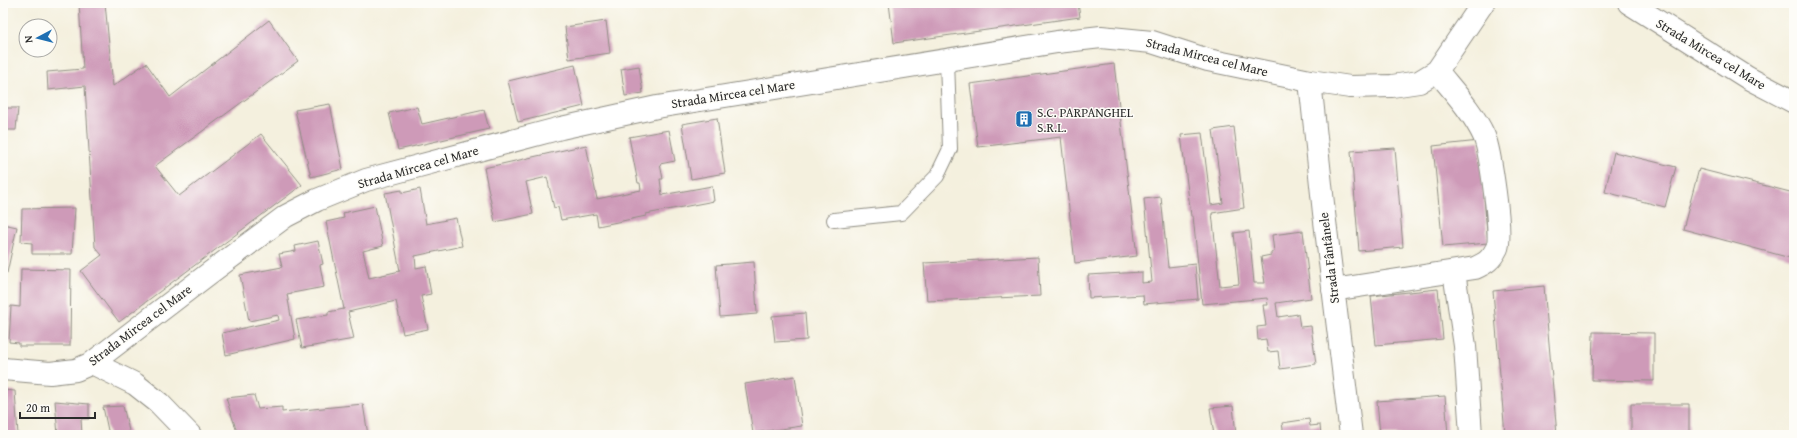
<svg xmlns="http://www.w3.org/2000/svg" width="1797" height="438" viewBox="0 0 1797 438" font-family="'Gentium Book Plus',serif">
  <rect width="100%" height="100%" fill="#fdfcf7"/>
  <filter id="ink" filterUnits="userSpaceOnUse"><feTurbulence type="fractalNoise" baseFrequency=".025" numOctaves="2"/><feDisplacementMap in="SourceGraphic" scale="8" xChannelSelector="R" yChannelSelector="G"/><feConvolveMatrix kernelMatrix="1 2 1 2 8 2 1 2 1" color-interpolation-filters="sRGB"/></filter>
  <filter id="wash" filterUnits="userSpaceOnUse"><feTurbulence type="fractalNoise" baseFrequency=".012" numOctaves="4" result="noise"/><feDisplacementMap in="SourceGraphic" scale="16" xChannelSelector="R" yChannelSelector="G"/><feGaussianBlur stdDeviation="0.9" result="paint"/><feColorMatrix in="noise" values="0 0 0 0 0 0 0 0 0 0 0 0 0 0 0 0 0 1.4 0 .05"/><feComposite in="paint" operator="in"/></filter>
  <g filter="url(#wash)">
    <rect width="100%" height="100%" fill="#f4f0de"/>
    <g id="blocks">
      <!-- building -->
      <path fill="#ce9ab8" d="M79,3H105L113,86L146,63L170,97L269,20L298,61L155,166L179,196L261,134L302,185L119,322L81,271L102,255L95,247L85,86L48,90L47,72L83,69Z
        M889,3H1078L1080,17L894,43Z
        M606,21L610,53L569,59L565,27Z
        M1114,64L1137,256L1075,263L1061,137L978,147L970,84Z
        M575,65L584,106L518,122L508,81Z
        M639,66L643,93L625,96L621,69Z
        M330,104L343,169L311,177L295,110Z
        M417,107L422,124L484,110L489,129L398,150L389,113Z
        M3,108H18L16,130H3Z
        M717,118L725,173L691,179L682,124Z
        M1234,127L1244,208L1212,213L1220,286L1239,284L1234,233L1249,231L1254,283H1265L1261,257L1271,255V252H1274L1272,235L1303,231L1311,298L1276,303L1278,317L1298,314L1300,327L1311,326L1316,364L1280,369L1278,351L1268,352L1266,339L1258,340L1257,327L1266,326L1263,305H1268L1267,298L1202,304L1193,216H1191L1181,135L1202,133L1211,205L1223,203L1213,130Z
        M669,130L675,161L660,164L663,179H660L662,195L712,186L714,201L646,214V216L598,226L596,214L561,220L558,207L554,208L547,177L526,182L533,214L495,222L484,168L586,145L597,199L641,190L640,183H638L629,137Z
        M1479,141L1488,243L1443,247L1433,146Z
        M1395,148L1403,247L1359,251L1351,151Z
        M1614,152L1676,167L1665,207L1605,192Z
        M1699,169L1794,193V259L1683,229Z
        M420,189L426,224L456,218L462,246L415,256L416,268L426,266L431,294L421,296L428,329L403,334L396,301L348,312L354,339L302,348L296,320L328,315V312L344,309L326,222L344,218L343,213L375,206L383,246L363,251L369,278L400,271L385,193L402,190V193Z
        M1161,197L1168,267L1195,264L1198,299L1144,304L1143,295L1089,298L1088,275L1142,272V283L1152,282L1144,199Z
        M75,208L72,254H32V243L21,242L22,209Z
        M3,224L17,227L7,273L5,272L4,278Z
        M318,241L323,264L320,265L324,287L287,294L295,339L226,355L222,333L279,320L278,315L249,321L240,275L282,267L279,254L296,251L295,246Z
        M1038,257L1040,296L927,301L924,263Z
        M754,262L757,314L720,317L716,265Z
        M21,269L71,270L70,346H19V343L9,342L11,306L20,307Z
        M1544,286L1557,435H1505L1493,291Z
        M1438,289L1443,339L1376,345L1371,296Z
        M805,313L807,340L775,342L772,316Z
        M1593,332L1654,333V381L1592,380Z
        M795,376L802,426L753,433L745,384Z
        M3,390L15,391L18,435H3Z
        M254,395L258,409L282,407V412L363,404L368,435H346V433L319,435H238L226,398Z
        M1445,396L1448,435H1380L1377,401Z
        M55,401L89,404V419H81L82,435H58Z
        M1631,404H1689V435H1631Z
        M123,406L130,435H109L103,407Z
        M1233,406L1236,435H1214L1210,408Z
        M1309,419L1310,426L1320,425L1321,435H1284L1282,423Z"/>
    </g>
  </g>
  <g filter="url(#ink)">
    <use href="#blocks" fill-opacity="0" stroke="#908e84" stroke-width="1"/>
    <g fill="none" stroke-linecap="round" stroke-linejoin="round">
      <defs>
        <path id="service" d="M834,220L901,213L937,176L950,149L947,60"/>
        <path id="minor" d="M1629,3L1748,78L1794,102
          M1310,81L1324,213L1351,435
          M1454,272L1465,346L1471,435
          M1333,290L1475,268C1486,263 1491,260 1497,248C1503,236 1490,150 1484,136C1473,112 1454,92 1437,71
          M92,363L135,384L159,403L190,435
          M3,369L50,373L76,370L92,363L207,275L286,216L317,200L366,180L561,128L657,107L1057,42L1101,37L1152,42L1208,60L1310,81L1350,87L1392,86L1419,82L1437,71L1483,3"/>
      </defs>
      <!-- service casing -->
      <use href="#service" stroke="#908e84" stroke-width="16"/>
      <!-- minor casing -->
      <use href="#minor" stroke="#908e84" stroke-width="24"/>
      <!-- service -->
      <use href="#service" stroke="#fff" stroke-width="14"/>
      <!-- minor -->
      <use href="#minor" stroke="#fff" stroke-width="22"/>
    </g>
  </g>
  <!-- icons -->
  <defs>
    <symbol id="building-square" viewBox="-11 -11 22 22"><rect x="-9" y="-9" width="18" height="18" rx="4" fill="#1f6fb2" stroke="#fdfcf7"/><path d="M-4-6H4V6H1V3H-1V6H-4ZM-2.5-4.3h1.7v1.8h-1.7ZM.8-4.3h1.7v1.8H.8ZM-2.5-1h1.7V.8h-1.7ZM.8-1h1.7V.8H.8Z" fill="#fff"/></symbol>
  </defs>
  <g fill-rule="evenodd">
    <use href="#building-square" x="1014" y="109" width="20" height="20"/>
  </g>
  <g text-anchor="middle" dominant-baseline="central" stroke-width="3" stroke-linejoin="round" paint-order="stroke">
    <!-- street labels -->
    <g font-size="13" fill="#2b2b2b" stroke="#fdfcf7">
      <text transform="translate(1711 54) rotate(31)">Strada Mircea cel Mare</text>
      <text transform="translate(1207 57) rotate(14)">Strada Mircea cel Mare</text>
      <text transform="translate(733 94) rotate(-9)">Strada Mircea cel Mare</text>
      <text transform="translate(418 167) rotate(-16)">Strada Mircea cel Mare</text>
      <text transform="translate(1329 258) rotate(-97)">Strada Fântânele</text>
      <text transform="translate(140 325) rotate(-37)">Strada Mircea cel Mare</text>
    </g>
    <!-- poi labels -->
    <g font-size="13" fill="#2b2b2b" stroke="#fdfcf7" text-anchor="start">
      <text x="1037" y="112">S.C. PARPANGHEL<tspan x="1037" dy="15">S.R.L.</tspan></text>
    </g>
  </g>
  <!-- margin -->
  <rect width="1797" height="438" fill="none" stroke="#fdfcf7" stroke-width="16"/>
  <!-- north arrow -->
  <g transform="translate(38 38) rotate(263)"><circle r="19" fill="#fdfcf7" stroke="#a9a8a5"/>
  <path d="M0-3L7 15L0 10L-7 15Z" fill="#1f6fb2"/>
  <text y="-6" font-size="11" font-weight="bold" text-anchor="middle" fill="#2b2b2b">N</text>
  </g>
  <!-- scale -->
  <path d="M20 412v6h75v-6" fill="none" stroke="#2b2b2b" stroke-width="2"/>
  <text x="26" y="412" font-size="12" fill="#2b2b2b" stroke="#fdfcf7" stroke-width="3" paint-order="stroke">20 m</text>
</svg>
